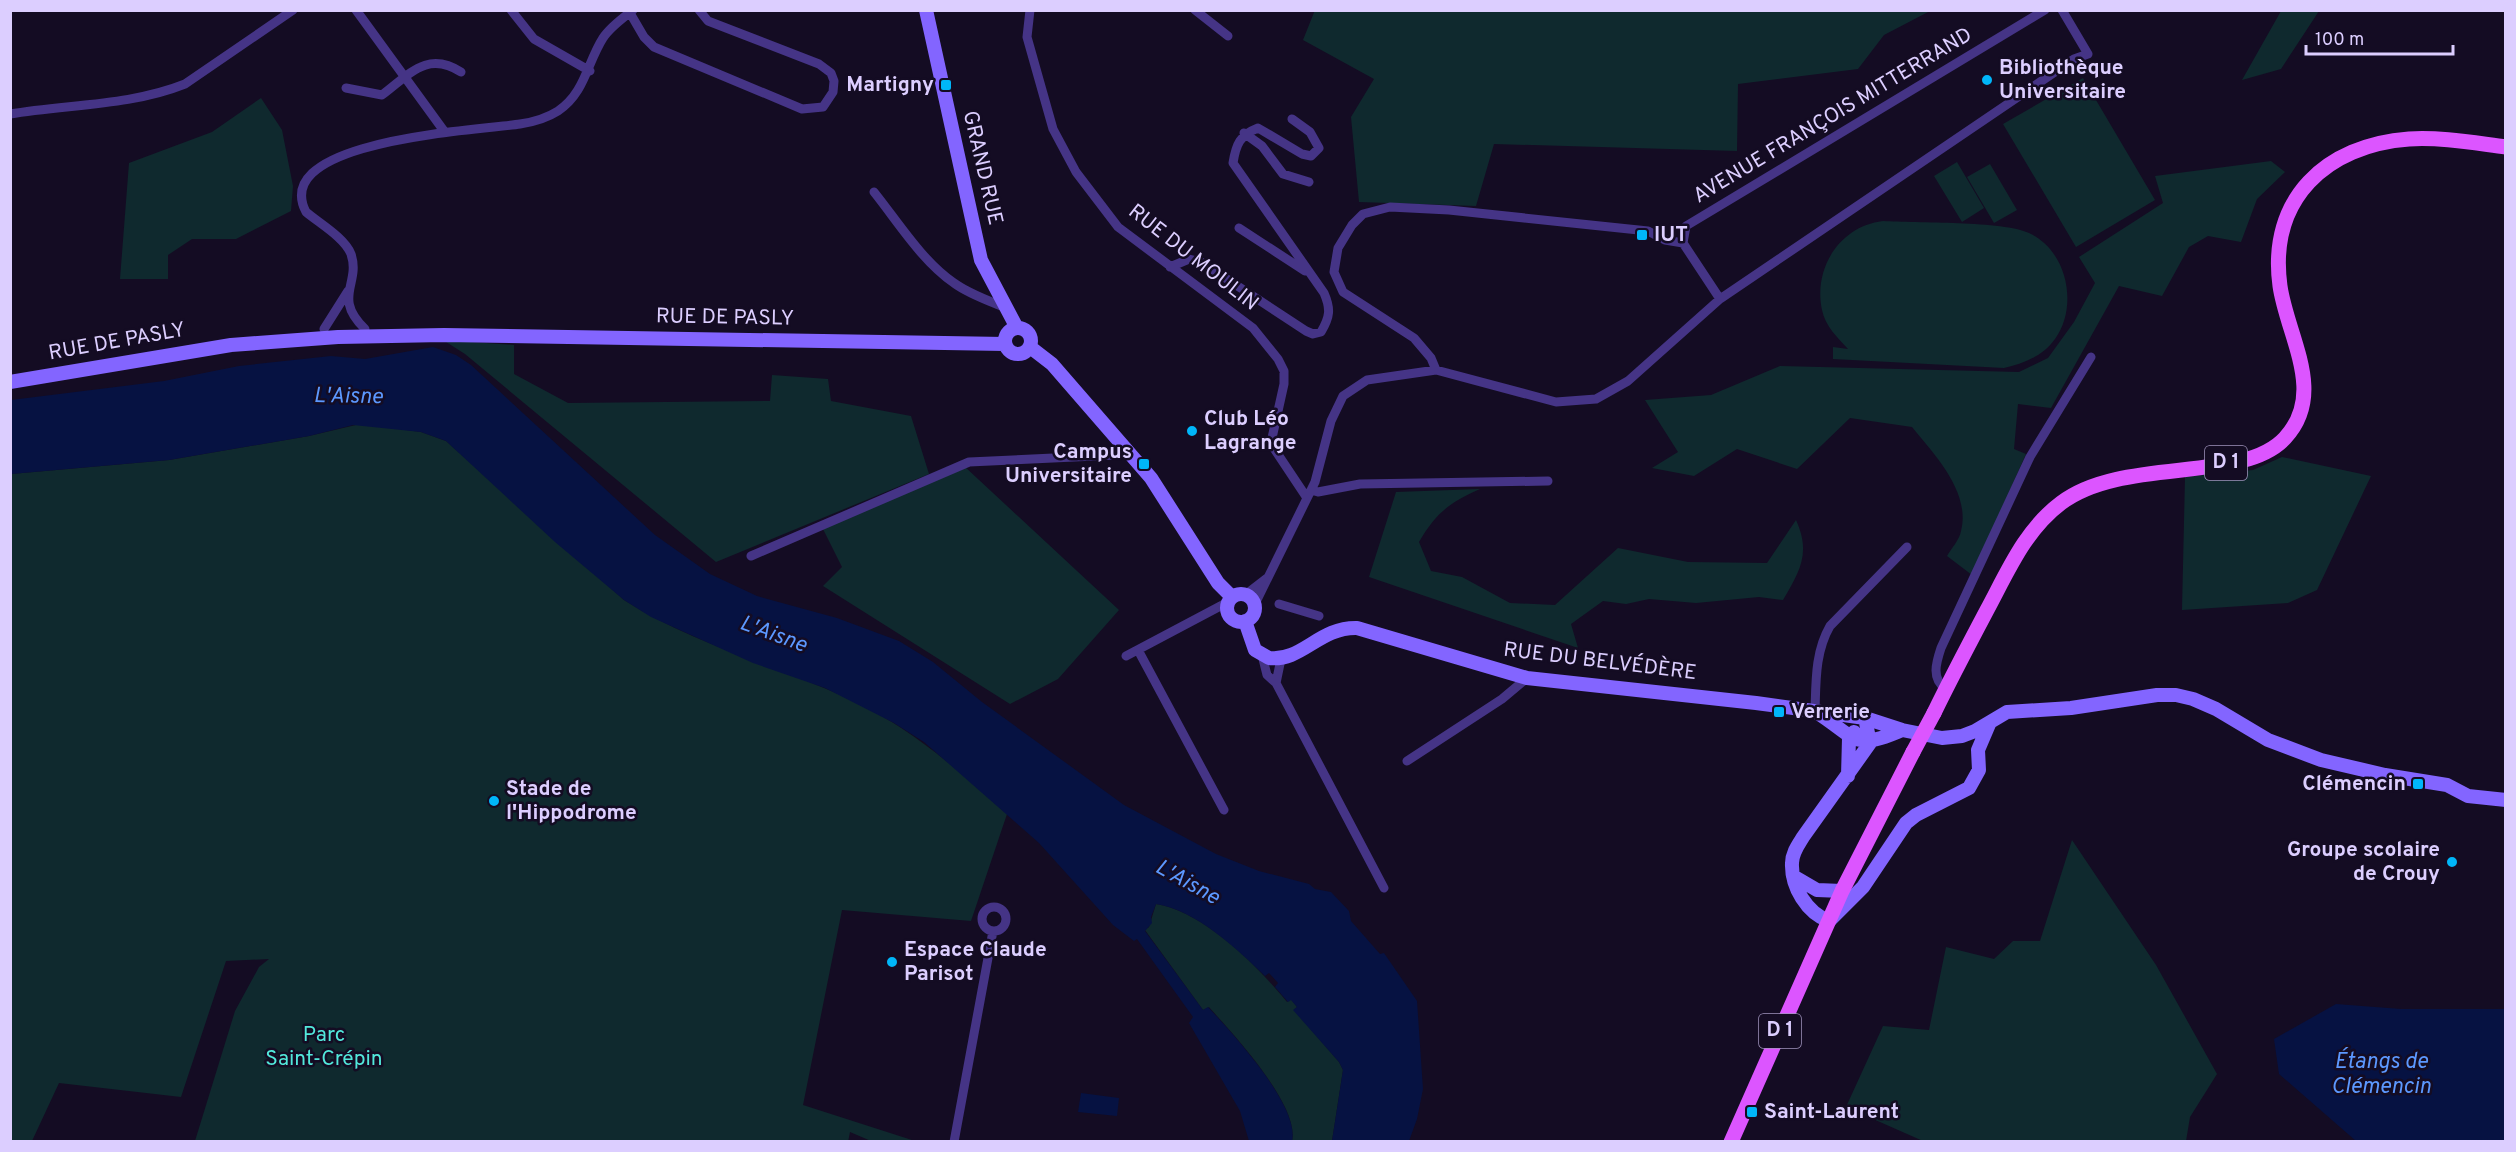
<svg xmlns="http://www.w3.org/2000/svg" width="2516" height="1152" viewBox="0 0 2516 1152" font-family="Overpass,sans-serif">
  <rect width="100%" height="100%" fill="#140c23"/>
  <!-- green -->
  <path fill="#0f292e" d="M1315,10L1930,11L1884,35L1858,69L1738,84L1737,151L1494,144L1476,206L1359,202L1351,117L1374,79L1303,40Z
    M2281,11H2319L2281,69L2242,80Z
    M2083,78L2155,200L2076,247L2003,124Z
    M261,98L282,130L293,186L291,211L236,239H192L168,255V279H120L129,163L212,132Z
    M2271,161L2285,172L2257,199L2241,242L2208,236L2189,247L2162,296L2119,286L2051,408L2018,404L2014,449L2026,454L1972,575L1947,556C1951,549 1960,539 1961,531C1971,492 1934,454 1912,427L1850,418L1797,469L1737,449L1694,476L1652,468L1678,452L1645,400L1711,395L1780,366L2019,372L2048,358L2074,322L2095,283L2079,257L2163,203L2155,176Z
    M1957,162L1984,208L1962,222L1934,176Z
    M1990,164L2017,210L1994,223L1967,177Z
    M1883,221C1915,223 2004,221 2029,233C2067,250 2079,306 2055,339C2043,356 2023,364 2004,368L1833,359V347L1848,349C1838,338 1825,326 1822,310C1813,268 1840,226 1883,221Z
    M443,340L514,345V374L568,403L770,401L772,375L828,379L831,401L911,416L929,474L716,562L465,354Z
    M360,424L421,432L446,441L624,600C685,639 757,660 824,688C901,719 946,759 1007,814L971,921L842,910L803,1105L915,1141H871L850,1132L848,1142L195,1141L235,1011L259,967L269,959L226,961L181,1097L59,1083L32,1141H11V474L169,460L309,436Z
    M2282,457L2371,476L2317,590L2288,603L2182,610L2185,477L2253,470Z
    M964,466L1119,610L1058,679L1010,704L823,586L842,567L823,529Z
    M1480,489C1450,502 1436,513 1419,542L1431,571L1462,577L1510,603L1555,605L1618,548L1688,562L1767,563L1796,520C1811,553 1800,571 1783,600L1759,597L1696,603L1649,599L1626,604L1603,601L1571,624L1578,648L1369,577L1396,492Z
    M2072,840L2156,965L2217,1074L2190,1117L2186,1141H1923L1846,1107L1883,1026L1929,1030L1946,947L1994,959L2013,941H2040Z
    M1156,904C1203,911 1258,966 1287,1002L1291,999L1297,1007L1294,1010L1339,1062L1343,1070L1332,1141H1292C1300,1105 1232,1033 1209,1007L1203,1010L1145,930L1149,927Z"/>
  <!-- water -->
  <path fill="#061242" d="M433,347L456,355L471,365L655,535L710,574L757,596L837,618L899,641L933,662L982,702L1124,805L1216,854L1259,871L1309,884L1315,889L1331,892L1349,911L1351,921L1380,954L1384,953L1417,1001L1423,1089L1417,1119L1409,1141H1332L1343,1070L1339,1062L1293,1010L1297,1007L1291,1000L1288,1002L1275,987L1278,983L1269,973L1265,976C1237,949 1196,910 1156,904L1151,917L1152,923L1145,931L1203,1010L1208,1007C1232,1033 1300,1106 1292,1141H1249L1240,1111L1189,1023L1193,1017L1137,939L1134,941L1113,925L1039,843L924,742L894,723L825,688L753,663L651,617L624,600L555,542L446,441L421,432L353,425L309,436L169,460L11,474V400L164,381L239,366L331,356L365,359Z
    M2336,1004L2401,1009H2505V1141H2356L2279,1074L2274,1039Z
    M1081,1093L1119,1098L1117,1116L1078,1112Z"/>
  <g fill="none" stroke-linecap="round" stroke-linejoin="round">
    <!-- street -->
    <path stroke="#453486" stroke-width="9" d="M356,10L444,131
      M511,10L534,39L590,71
      M1030,10L1027,37L1053,129L1076,172L1118,227L1253,328L1278,359L1284,371V384L1272,438L1273,447L1307,498
      M1195,10L1228,36
      M630,13L644,37L654,47L802,109L823,107L833,92L834,81L831,73L819,64L708,21L699,10
      M346,88L382,95C409,75 427,50 461,72
      M10,114C68,104 130,106 185,84L293,10
      M1244,133L1262,146L1283,174L1309,182
      M874,192C898,222 922,261 954,283C969,294 987,300 1004,307
      M1239,228L1305,271
      M1170,267L1189,259L1201,262L1306,331L1313,334L1321,332C1330,317 1331,309 1324,293L1233,163C1236,144 1240,135 1258,128L1302,154L1311,156L1319,148L1310,132L1292,119
      M1720,299L1683,243L1686,226L2045,10
      M324,329L348,291
      M365,329C332,297 361,284 351,254C345,238 319,223 306,212C268,139 483,130 520,124C534,122 547,118 558,111C585,93 587,63 603,38C610,27 623,18 633,10
      M1436,370L1431,358L1414,338L1343,292L1334,272L1338,248L1352,225L1363,214L1390,207L1449,210L1648,231L1665,240L1683,243
      M1311,490L1318,492L1360,484L1548,481
      M751,556L969,462L1117,455L1127,450
      M1245,595L1267,578
      M1279,604L1319,616
      M1254,606L1315,482L1331,421L1343,396L1367,380L1436,370L1556,402L1596,399L1628,381L1720,299L2074,59L2088,54L2062,10
      M1138,650L1224,810
      M1262,655L1267,675L1276,683L1384,888
      M1126,656L1228,602
      M1276,683L1281,659
      M1946,689C1931,679 1936,663 1941,648L2030,457L2091,357
      M1815,711C1816,681 1815,652 1830,626L1907,547
      M1407,761L1502,699L1527,678
      M982 919a12 12 0 1 1 24 0a12 12 0 1 1-24 0Z
      M954,1142L993,931"/>
    <!-- secondary -->
    <path stroke="#8365ff" stroke-width="14" d="M926,10L981,260L1017,328
      M1005 341a13 13 0 1 1 26 0a13 13 0 1 1-26 0Z
      M1030,347L1052,364L1151,478L1218,583L1232,597
      M10,382L231,345L338,337L444,335L1005,344
      M1227 608a14 14 0 1 1 28 0a14 14 0 1 1-28 0Z
      M1245,621L1255,650L1269,658C1302,662 1319,627 1357,628L1527,678L1756,703L1865,718L1902,730L1942,738L1962,736L1975,731L2007,712L2071,708L2157,695H2176L2193,699L2216,709L2268,740L2321,760L2385,775L2447,785L2468,796L2506,800
      M1819,714C1857,739 1854,751 1902,730
      M1865,718L1870,743L1803,837C1798,845 1792,853 1792,863C1791,887 1807,913 1829,921L1863,887L1906,823L1916,815L1969,788L1979,770L1978,750L1990,722
      M1848,776L1849,738L1854,732
      M1793,876L1817,890L1842,891"/>
    <!-- primary -->
    <path stroke="#dc55ff" stroke-width="15" d="M1934,713C1951,678 1969,644 1987,610C2008,571 2025,530 2061,503C2123,456 2243,484 2285,438C2327,393 2287,336 2280,286C2268,199 2326,145 2409,139C2441,137 2474,143 2506,147
      M1731,1142L1842,891L1913,752"/>
    <!-- primary-bridge -->
    <path stroke="#dc55ff" stroke-width="15" d="M1913,752L1934,713"/>
  </g>
  <!-- markers -->
  <g fill="#00b6f9" stroke="#140c23" stroke-width="2">
    <circle cx="1987" cy="80" r="6"/>
    <rect x="940" y="79" width="12" height="12" rx="3"/>
    <rect x="1636" y="229" width="12" height="12" rx="3"/>
    <circle cx="1192" cy="431" r="6"/>
    <rect x="1138" y="458" width="12" height="12" rx="3"/>
    <rect x="1773" y="706" width="12" height="12" rx="3"/>
    <rect x="2412" y="778" width="12" height="12" rx="3"/>
    <circle cx="494" cy="801" r="6"/>
    <circle cx="2452" cy="862" r="6"/>
    <circle cx="892" cy="962" r="6"/>
    <rect x="1746" y="1106" width="12" height="12" rx="3"/>
  </g>
  <g text-anchor="middle" dominant-baseline="central" stroke-width="5" stroke-linejoin="round" paint-order="stroke">
    <!-- shield labels -->
    <g fill="#140c23" stroke="#a094bd" stroke-width="1.5">
      <rect x="2205" y="446" width="42" height="34" rx="4.5"/>
      <rect x="1759" y="1014" width="42" height="34" rx="4.5"/>
    </g>
    <g font-size="20" font-weight="bold" fill="#dcceff">
      <text x="2226" y="463">D 1</text>
      <text x="1780" y="1031">D 1</text>
    </g>
    <!-- poi labels -->
    <g font-size="21" font-weight="bold" fill="#dcceff" stroke="#140c23" text-anchor="start">
      <text x="1999" y="68">Bibliothèque<tspan x="1999" dy="24">Universitaire</tspan></text>
      <text x="934" y="85" text-anchor="end">Martigny</text>
      <text x="1654" y="235">IUT</text>
      <text x="1204" y="419">Club Léo<tspan x="1204" dy="24">Lagrange</tspan></text>
      <text x="1132" y="452" text-anchor="end">Campus<tspan x="1132" dy="24">Universitaire</tspan></text>
      <text x="1791" y="712">Verrerie</text>
      <text x="2406" y="784" text-anchor="end">Clémencin</text>
      <text x="506" y="789">Stade de<tspan x="506" dy="24">l'Hippodrome</tspan></text>
      <text x="2440" y="850" text-anchor="end">Groupe scolaire<tspan x="2440" dy="24">de Crouy</tspan></text>
      <text x="904" y="950">Espace Claude<tspan x="904" dy="24">Parisot</tspan></text>
      <text x="1764" y="1112">Saint-Laurent</text>
    </g>
    <!-- street labels -->
    <g font-size="21" fill="#dcceff" stroke="#140c23">
      <text transform="translate(1833 116) rotate(-31)">AVENUE FRANÇOIS MITTERRAND</text>
      <text transform="translate(982 168) rotate(77)">GRAND RUE</text>
      <text transform="translate(1193 258) rotate(38)">RUE DU MOULIN</text>
      <text transform="translate(725 318) rotate(1)">RUE DE PASLY</text>
      <text transform="translate(117 342) rotate(-10)">RUE DE PASLY</text>
      <text transform="translate(1600 662) rotate(7)">RUE DU BELVÉDÈRE</text>
    </g>
    <!-- park labels -->
    <g font-size="21" fill="#52e8db" stroke="#140c23">
      <text x="324" y="1035">Parc<tspan x="324" dy="24">Saint-Crépin</tspan></text>
    </g>
    <!-- water labels -->
    <g font-size="22" font-style="italic" fill="#5c98ff" stroke="#140c23">
      <text transform="translate(348 397) rotate(1)">L'Aisne</text>
      <text transform="translate(773 635) rotate(20)">L'Aisne</text>
      <text transform="translate(1187 883) rotate(29)">L'Aisne</text>
      <text x="2381" y="1062">Étangs de<tspan x="2381" dy="25">Clémencin</tspan></text>
    </g>
  </g>
  <!-- border -->
  <rect width="2516" height="1152" fill="none" stroke="#dcceff" stroke-width="24"/>
  <!-- scale -->
  <path d="M2306 45v9h147v-9" fill="none" stroke="#dcceff" stroke-width="3"/>
  <text x="2315" y="45" font-size="18" fill="#dcceff" stroke="#140c23" stroke-width="4.5" paint-order="stroke">100 m</text>
</svg>
